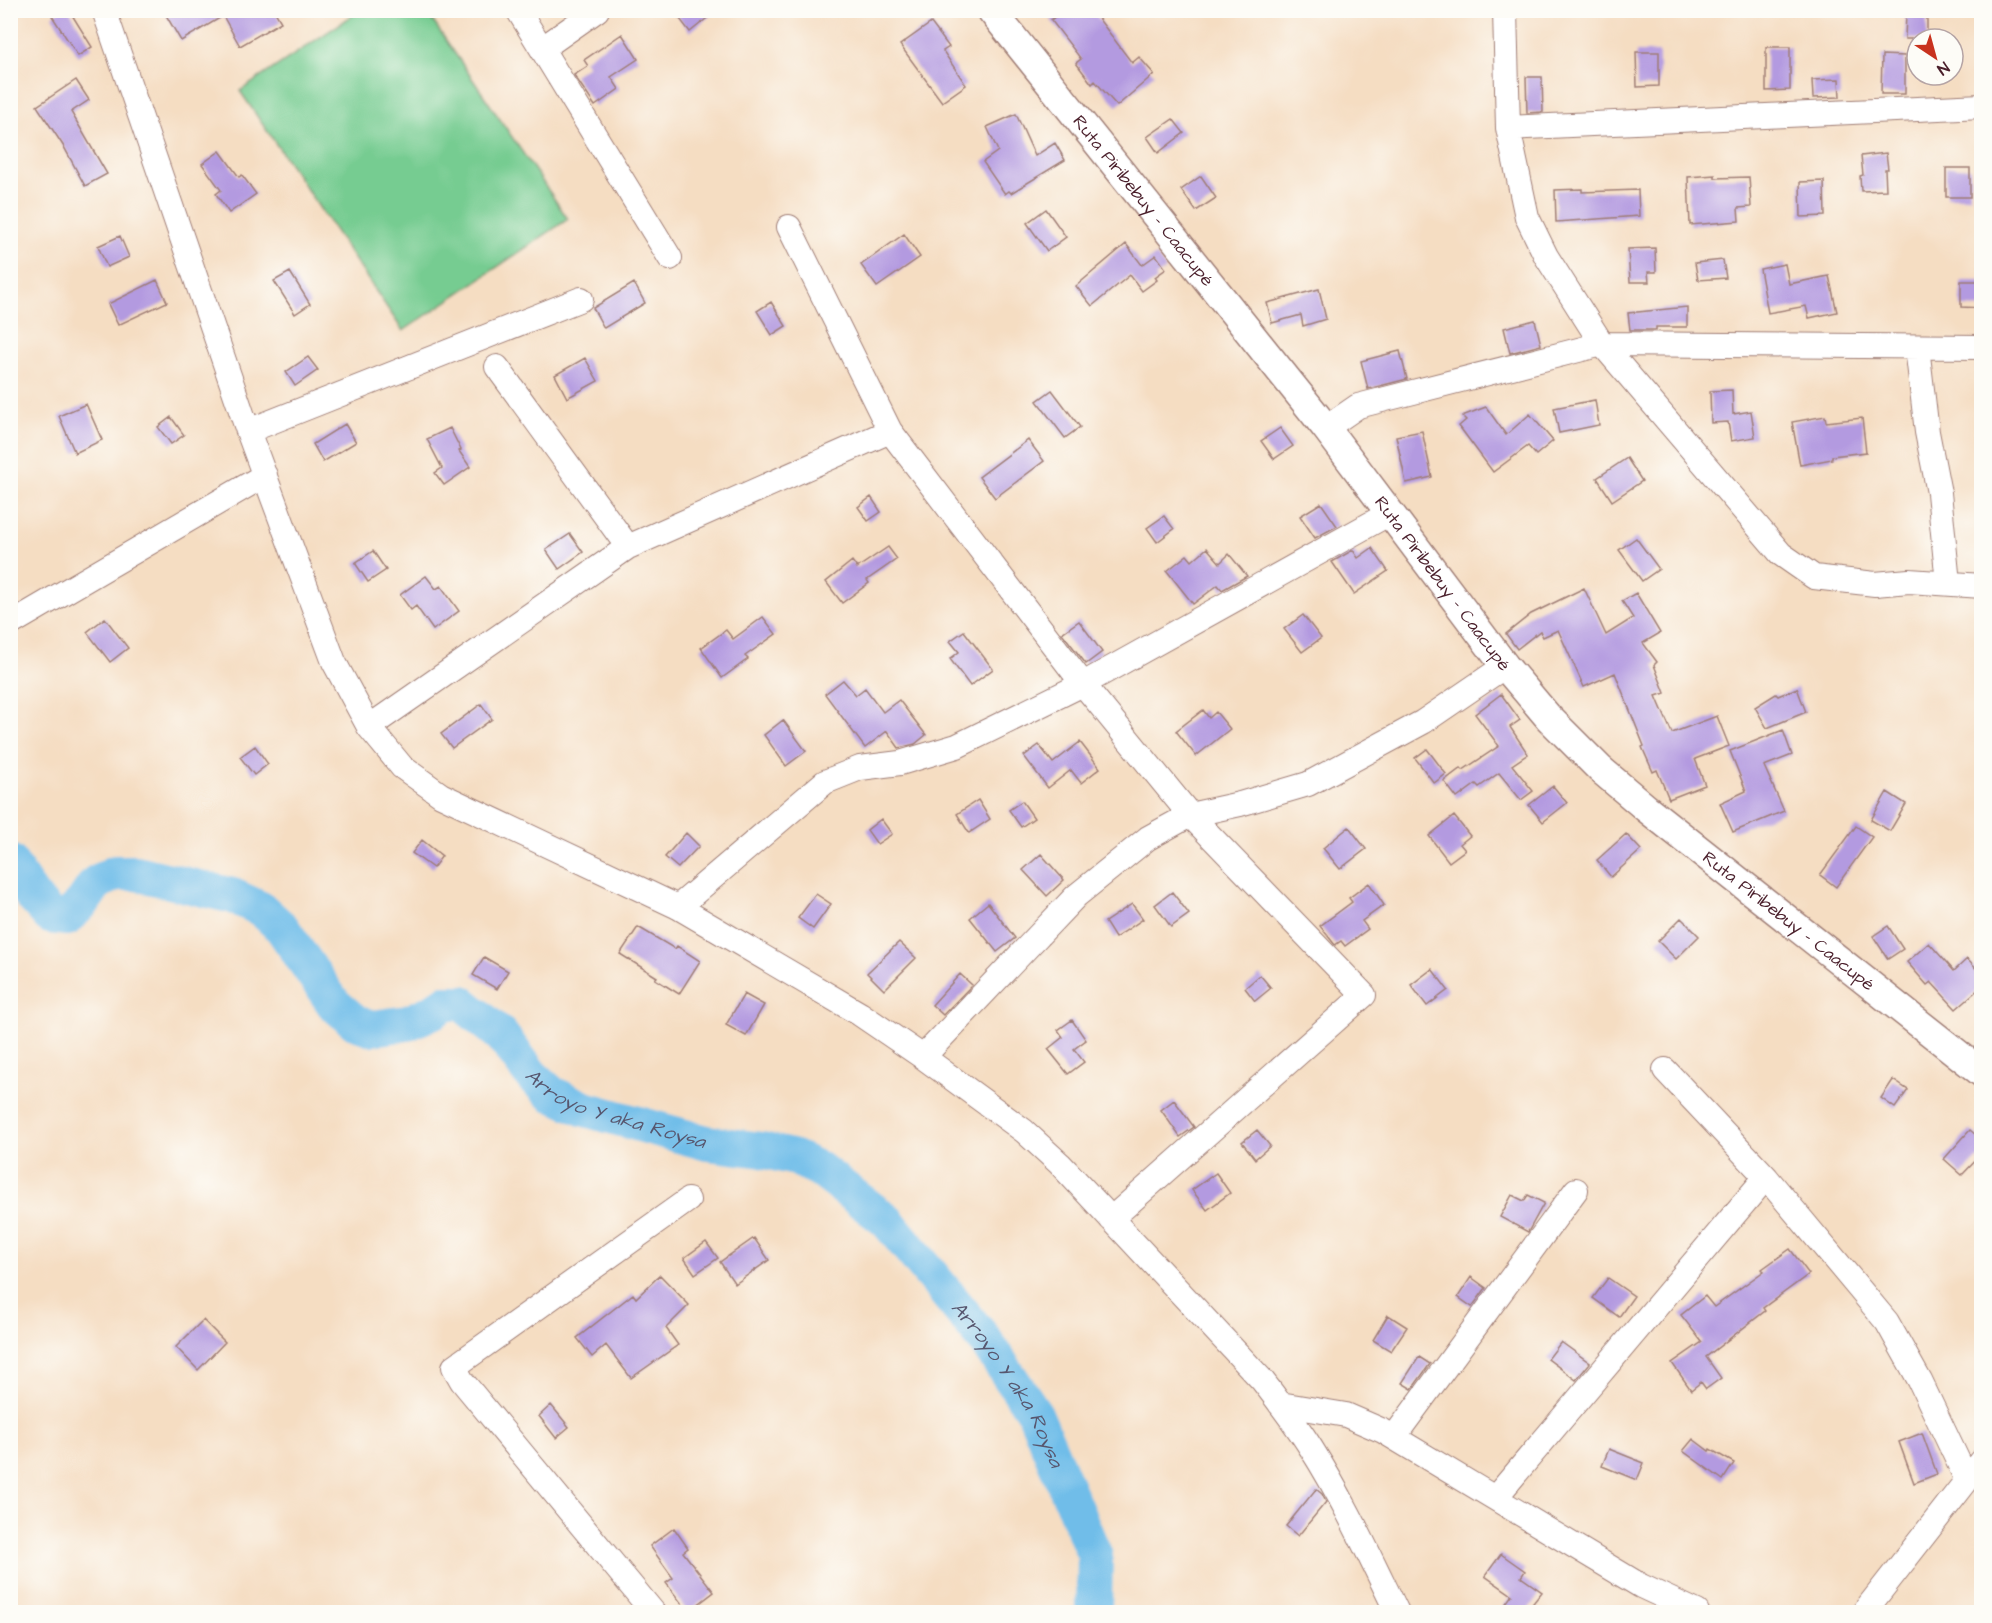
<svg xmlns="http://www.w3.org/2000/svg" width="1992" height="1623" viewBox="0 0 1992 1623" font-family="'Architects Daughter',sans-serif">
  <rect width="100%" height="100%" fill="#fdfcf7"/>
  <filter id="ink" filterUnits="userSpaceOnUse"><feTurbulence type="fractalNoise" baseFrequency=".0167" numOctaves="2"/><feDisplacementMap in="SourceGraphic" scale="12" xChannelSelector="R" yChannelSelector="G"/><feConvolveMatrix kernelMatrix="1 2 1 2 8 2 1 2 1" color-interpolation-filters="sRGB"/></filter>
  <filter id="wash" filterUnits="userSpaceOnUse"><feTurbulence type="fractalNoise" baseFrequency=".008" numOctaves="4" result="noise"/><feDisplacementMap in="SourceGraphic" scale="24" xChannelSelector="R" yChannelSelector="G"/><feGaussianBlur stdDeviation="1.35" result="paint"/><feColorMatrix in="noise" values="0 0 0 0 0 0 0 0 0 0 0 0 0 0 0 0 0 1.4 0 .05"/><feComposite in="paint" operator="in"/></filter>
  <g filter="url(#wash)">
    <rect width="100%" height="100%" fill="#f5ddc2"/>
    <!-- green -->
    <path fill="#76cc91" stroke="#60765e" stroke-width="1.5" d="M359,11H426L568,219L403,331L240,91Z"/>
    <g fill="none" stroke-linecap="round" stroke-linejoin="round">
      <!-- river -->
      <path stroke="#6fbde9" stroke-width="36" id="s1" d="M10,862L32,896L50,916L67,918L83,902L96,883L115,873H136L233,896L261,909L282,928L334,1004L355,1022L372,1028L408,1023L434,1011L445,1003H462L501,1035L532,1076L552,1094L585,1109L707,1143L762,1150L795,1158L819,1169L887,1221L984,1339L1035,1414L1095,1556L1094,1612"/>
    </g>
    <g id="blocks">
      <!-- building -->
      <path fill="#b39ae0" d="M61,10H69L92,47L78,56L52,16Z
        M163,10H274L281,22L240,46L223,16L181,41Z
        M673,10H717L690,32Z
        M1064,10H1092L1132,63L1139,57L1154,74L1117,106L1095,81L1092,84L1076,63L1081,59L1051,20Z
        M1906,13L1927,14V39H1905Z
        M931,23L949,47L943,51L966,85L942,102L900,45Z
        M622,34L638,59L611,77L619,89L595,106L574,75L588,66L584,60Z
        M1766,47H1790V90L1766,91Z
        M1636,52H1659V86L1637,87Z
        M1882,55L1905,56V94H1881Z
        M1526,77H1542L1543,112L1527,113Z
        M1839,79L1840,97L1813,98L1812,80Z
        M76,80L89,100L71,112L107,174L85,186L64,147L37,106Z
        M1016,114L1035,156L1055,143L1065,160L1011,193L1009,191L1005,194L983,162L998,151L987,127Z
        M1173,119L1184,133L1158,153L1147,137Z
        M220,151L239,177L242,175L256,194L229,213L216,194L221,190L202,164Z
        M1886,153L1888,169H1885L1886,190L1861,191L1860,176L1863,175L1861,156Z
        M1946,168H1970V197H1946Z
        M1715,175V178L1749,177L1751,207L1738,208L1739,221L1690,225L1688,177Z
        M1201,176L1216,198L1196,211L1181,190Z
        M1824,181L1825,216L1801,217L1800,182Z
        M1582,189V192L1638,190L1639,216L1556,222L1555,190Z
        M1046,209L1066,237L1047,251L1027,223Z
        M904,234L920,257L877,287L861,265Z
        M120,236L129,257L107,267L98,246Z
        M1126,244L1142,265L1156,255L1166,269L1155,277L1157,280L1142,291L1130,275L1092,306L1076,286Z
        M1655,248L1656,272H1648L1649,282H1630L1628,249Z
        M1723,260L1726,278L1698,280L1695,263Z
        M1785,264L1789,284L1829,276L1837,312L1809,318L1806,306L1768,313L1760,269Z
        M290,272L310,304L295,314L274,281Z
        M157,280L167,302L118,325L108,304Z
        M1961,281H1982V308L1961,307Z
        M634,283L645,303L604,328L593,308Z
        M1319,289L1326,319L1303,326L1301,315L1272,323L1267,303Z
        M771,302L786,326L772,335L757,311Z
        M1687,307V327H1656V330H1630L1628,313Z
        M1535,320L1541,345L1510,353L1504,328Z
        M1400,351L1407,379L1368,389L1361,361Z
        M308,357L318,370L295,386L286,372Z
        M585,358L598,381L567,398L555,375Z
        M1052,390L1080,427L1065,438L1037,401Z
        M1732,390L1733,414L1751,411L1755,437L1731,441L1728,422L1711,423L1710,391Z
        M1595,400L1599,425L1559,433L1554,408Z
        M86,404L102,440L75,453L59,416Z
        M1486,407L1506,435L1530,414L1553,441L1536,455L1528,446L1493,472L1459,426L1466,420L1462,416Z
        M1825,416L1826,422L1862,418L1866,452L1832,456V459L1800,465L1792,422Z
        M171,417L184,435L171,444L158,427Z
        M345,424L356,442L323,462L313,444Z
        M450,428L461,450L459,451L470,467L444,485L435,473L442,468L427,439Z
        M1280,428L1293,446L1274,459L1261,441Z
        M1422,431L1432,477L1406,483L1396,436Z
        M1028,440L1044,461L995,498L979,477Z
        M1627,458L1642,481L1612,501L1597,478Z
        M871,497L881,512L868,521L858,507Z
        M1321,503L1337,526L1315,538L1300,516Z
        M1164,516L1174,529L1157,542L1147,528Z
        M570,534L583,552L559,569L546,550Z
        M1636,538L1659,569L1642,581L1619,550Z
        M888,547L897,559L867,580L869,583L842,603L826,582L852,561L857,568Z
        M1207,548L1220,563L1229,554L1247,576L1222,590L1218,585L1193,604L1167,571L1187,555L1192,561Z
        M1372,548L1388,571L1354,594L1332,562L1353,550L1358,558Z
        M373,551L386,570L368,582L355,563Z
        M426,576L436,589L441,586L459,611L433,630L416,606L411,610L400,595Z
        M1584,588L1606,635L1633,618L1622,601L1636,593L1660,633L1643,643L1657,662L1654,665L1665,693L1656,696L1672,733L1717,716L1729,746L1695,759L1705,785L1669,799L1657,770L1653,772L1642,747L1644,746L1615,673L1584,687L1558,630L1543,637L1540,631L1517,649L1506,634L1531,614Z
        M1303,615L1321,638L1302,652L1284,629Z
        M763,617L776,634L745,656L748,659L722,678L701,648L726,630L733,639Z
        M105,618L128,648L110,662L87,632Z
        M1079,621L1102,652L1086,664L1062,633Z
        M964,631L993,669L970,686L950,659L959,652L950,641Z
        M843,680L856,695L865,688L883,712L899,700L926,735L915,744L899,748L887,731L865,748L825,694Z
        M1797,688L1806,712L1767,728L1755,707L1776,694L1778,696Z
        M1501,694L1520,720L1510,727L1528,754L1512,765L1533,791L1521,800L1499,773L1479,787L1476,784L1457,798L1444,781L1461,768L1463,770L1499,746L1475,714Z
        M481,704L492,719L452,748L441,734Z
        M1203,710L1209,718L1216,712L1230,729L1196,756L1176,731Z
        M783,720L806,751L786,766L764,735Z
        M1783,730L1792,755L1764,766L1784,811L1733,832L1720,803L1746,791L1730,751Z
        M1080,742L1100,768L1081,783L1071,770L1048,788L1024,756L1039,745L1053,763Z
        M255,746L268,764L254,775L240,757Z
        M1427,749L1446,774L1434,783L1415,758Z
        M1553,786L1567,803L1543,822L1529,805Z
        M1887,792L1906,804L1890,831L1871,820Z
        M978,800L990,819L969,833L957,814Z
        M1022,801L1034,818L1021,827L1009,810Z
        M1454,816L1470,836L1460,844L1465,850L1449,862L1429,836Z
        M881,819L892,834L877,844L867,830Z
        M1856,826L1872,837L1836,887L1820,875Z
        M1349,827L1366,849L1340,869L1323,848Z
        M686,833L699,846L678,868L665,857Z
        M1626,834L1641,850L1611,877L1597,860Z
        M422,840L442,856L433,868L412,853Z
        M1041,854L1064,880L1047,896L1023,870Z
        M1369,883L1384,905L1362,921L1368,929L1345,946L1341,941L1335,945L1320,926L1352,902L1349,898Z
        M1172,892L1189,914L1171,927L1155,905Z
        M816,894L831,904L813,929L798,918Z
        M988,903L1015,938L997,952L970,918Z
        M1132,904L1143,919L1115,938L1105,922Z
        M1681,918L1699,936L1676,959L1658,941Z
        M1888,926L1903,949L1888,959L1873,936Z
        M638,927L675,949L677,946L700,961L679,994L655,979L657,977L620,954Z
        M899,942L916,958L884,990L867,973Z
        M1929,943L1954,971L1967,959L1982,975V986L1956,1009L1931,982L1927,985L1907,962Z
        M484,957L508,971L497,989L473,975Z
        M1432,969L1448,990L1427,1006L1411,985Z
        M960,974L972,985L943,1015L932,1005Z
        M1260,975L1271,988L1255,1001L1245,988Z
        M744,994L764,1005L746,1036L726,1025Z
        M1072,1020L1086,1040L1074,1049L1084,1062L1068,1074L1048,1049L1063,1037L1058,1030Z
        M1893,1080L1908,1090L1895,1108L1881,1098Z
        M1174,1100L1194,1127L1180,1137L1161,1110Z
        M1257,1130L1270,1146L1255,1159L1242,1142Z
        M1970,1130L1982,1140V1154L1962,1175L1944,1159Z
        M1216,1173L1230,1193L1207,1210L1192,1190Z
        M1512,1195L1524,1201L1528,1195L1544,1203L1528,1232L1500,1217Z
        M754,1238L769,1260L735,1284L720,1262Z
        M706,1242L718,1258L695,1274L684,1258Z
        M1790,1249L1809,1274L1763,1308L1765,1311L1706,1357L1721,1378L1706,1389L1701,1382L1691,1390L1672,1363L1702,1342L1681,1315L1705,1296L1714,1307L1764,1271L1762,1269Z
        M660,1275L689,1305L666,1328L678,1345L631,1378L606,1345L592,1357L577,1338L633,1294L636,1298Z
        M1471,1277L1486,1288L1472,1307L1458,1297Z
        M1608,1278L1634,1296L1619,1317L1593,1298Z
        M1388,1315L1407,1327L1391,1351L1373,1340Z
        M203,1320L225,1342L198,1370L176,1347Z
        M1561,1342L1590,1363L1576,1380L1548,1359Z
        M1419,1357L1430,1364L1412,1389L1402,1383Z
        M551,1405L569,1427L556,1438L539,1416Z
        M1922,1433L1937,1474L1914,1483L1899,1442Z
        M1693,1439L1709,1451L1710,1449L1734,1463L1723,1480L1683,1451Z
        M1609,1449L1644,1463L1637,1480L1602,1466Z
        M1316,1489L1322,1494L1326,1502L1298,1536L1286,1526Z
        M674,1528L688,1548L683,1552L714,1592L688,1612L666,1583L673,1578L650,1546Z
        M1501,1554L1525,1571L1521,1577L1542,1592L1526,1612H1512L1504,1606L1512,1595L1485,1576Z"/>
    </g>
  </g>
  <g filter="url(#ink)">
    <use href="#blocks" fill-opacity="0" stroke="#a07e76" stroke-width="1.5"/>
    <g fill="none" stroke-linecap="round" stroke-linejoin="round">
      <defs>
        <path id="minor" d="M104,10L248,431L334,662L369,727L402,767L441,795L678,907L860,1014L923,1057L1024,1131L1060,1164L1262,1380C1279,1402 1296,1424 1311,1448C1344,1500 1370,1557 1397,1612
          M518,10L670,258
          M1505,10L1508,128L1527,217L1546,256L1602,344L1781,554L1814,577L1875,584L1909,581L1982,586
          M543,48L597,10
          M1508,128L1982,106
          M789,227L890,431L1083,684L1190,815L1364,995L1111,1219
          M1917,347L1927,432L1939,493L1948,583
          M497,367L628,547
          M1326,428L1358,406L1602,344L1982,347
          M248,431L581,299
          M10,624L265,475
          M369,727L628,547L890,431
          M678,907L825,782L860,768L900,763L957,746L1083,684L1390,513
          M923,1057L1076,896L1148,838L1190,815L1240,804L1308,784L1423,722L1505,666
          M1665,1070L1766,1177L1887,1322L1920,1381L1967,1480
          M1280,1404L1346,1415L1383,1431L1641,1586L1697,1612
          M1394,1437L1576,1190
          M1495,1498L1766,1177
          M653,1612L462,1381L454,1367L688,1200
          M1864,1612L1982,1461"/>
        <g id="tertiary">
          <path id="s2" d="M991,10L1326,428L1505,666L1549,718L1600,769L1646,808L1982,1073"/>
        </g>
      </defs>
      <!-- minor casing -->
      <use href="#minor" stroke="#a07e76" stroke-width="26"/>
      <!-- tertiary casing -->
      <use href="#tertiary" stroke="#a07e76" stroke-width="31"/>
      <!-- minor -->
      <use href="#minor" stroke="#fff" stroke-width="24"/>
      <!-- tertiary -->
      <use href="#tertiary" stroke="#fff" stroke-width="28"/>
    </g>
  </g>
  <g text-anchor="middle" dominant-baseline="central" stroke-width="5" stroke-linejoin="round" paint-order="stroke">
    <!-- street labels -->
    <g font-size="18" fill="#4a1f2b" stroke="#fdfcf7">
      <text stroke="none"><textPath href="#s2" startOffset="244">Ruta Piribebuy - Caacupé</textPath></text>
      <text stroke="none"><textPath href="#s2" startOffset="730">Ruta Piribebuy - Caacupé</textPath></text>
      <text stroke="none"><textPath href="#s2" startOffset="1216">Ruta Piribebuy - Caacupé</textPath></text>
    </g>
    <!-- water labels -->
    <g font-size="20" font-style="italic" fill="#57566e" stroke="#fdfcf7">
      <text stroke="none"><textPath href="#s1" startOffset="758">Arroyo Y aka Roysa</textPath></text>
      <text stroke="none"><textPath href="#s1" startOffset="1262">Arroyo Y aka Roysa</textPath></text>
    </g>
  </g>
  <!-- margin -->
  <rect width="1992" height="1623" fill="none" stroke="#fdfcf7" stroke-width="36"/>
  <!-- north arrow -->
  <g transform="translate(1935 57) rotate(144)"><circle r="28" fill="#fdfcf7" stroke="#b5a4a5" stroke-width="1.5"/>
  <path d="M0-4.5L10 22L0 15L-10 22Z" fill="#c8321e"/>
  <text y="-9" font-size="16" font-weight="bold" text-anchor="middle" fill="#4a1f2b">N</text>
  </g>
</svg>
